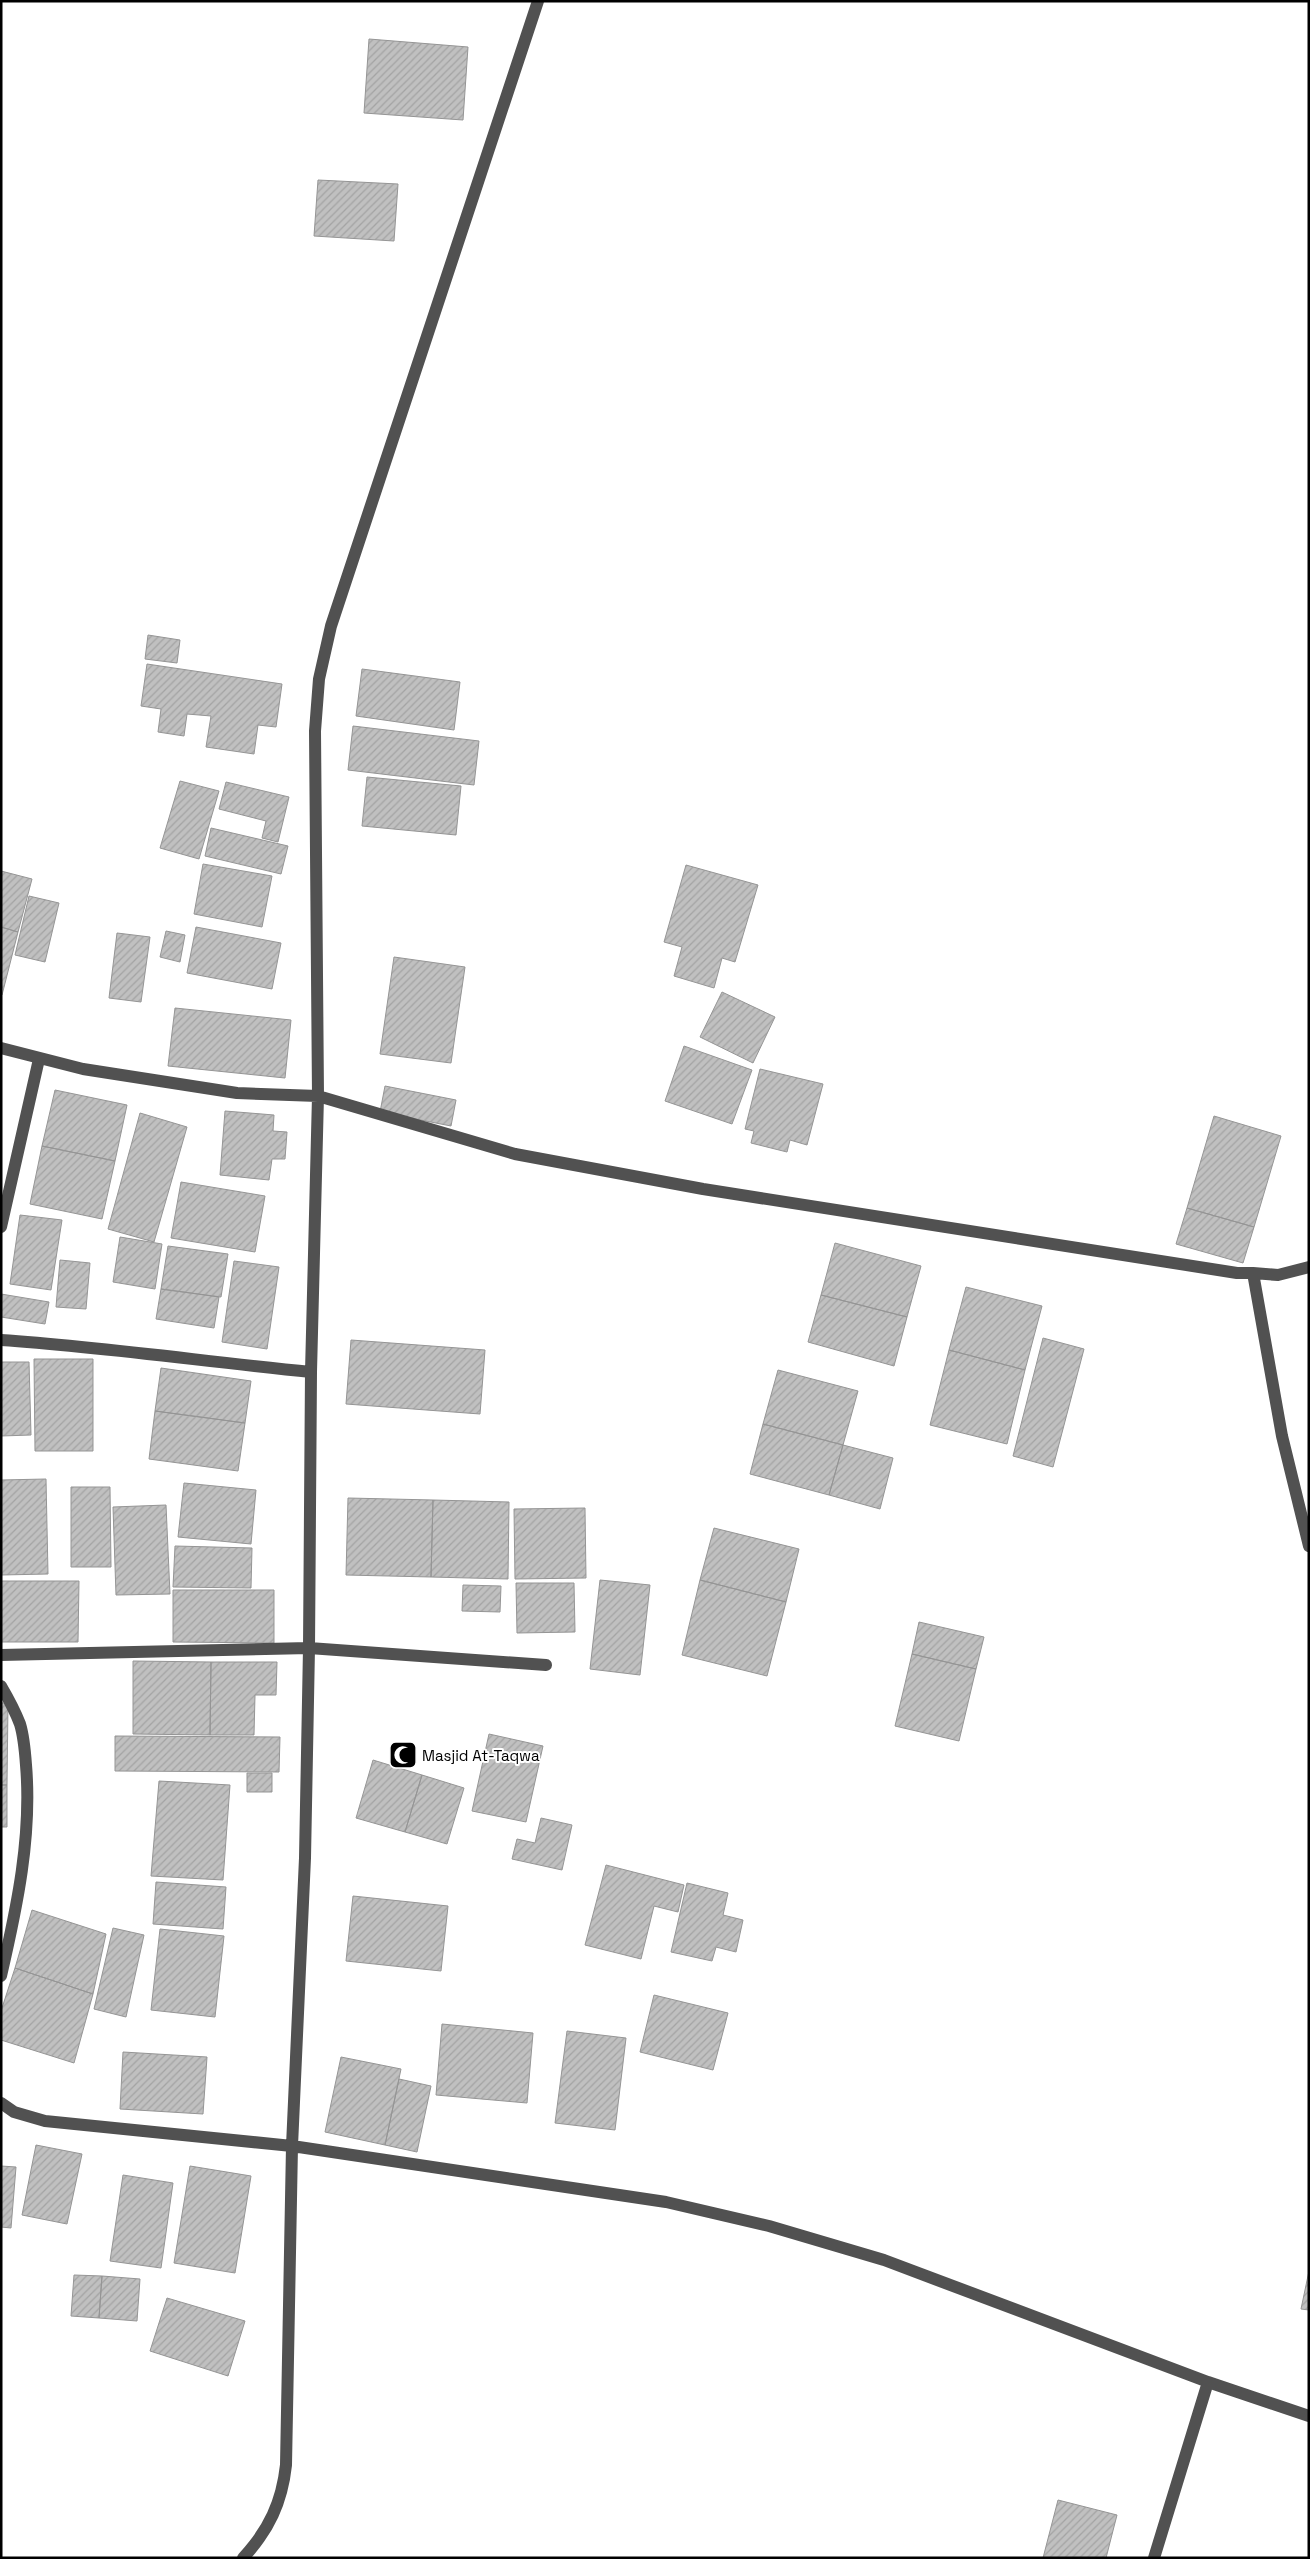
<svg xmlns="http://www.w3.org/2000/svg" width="1310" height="2559" viewBox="0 0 1310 2559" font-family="'Space Grotesk',sans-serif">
  <defs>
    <pattern id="building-hatch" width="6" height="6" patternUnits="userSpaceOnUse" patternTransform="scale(1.25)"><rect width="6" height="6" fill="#c0c0c0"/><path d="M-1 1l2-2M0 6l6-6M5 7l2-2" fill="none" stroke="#a3a3a3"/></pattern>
  </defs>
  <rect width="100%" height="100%" fill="#fff"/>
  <!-- building -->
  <path fill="url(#building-hatch)" stroke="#959595" d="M369,39L468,47L463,120L364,113Z
    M318,180L398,184L394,241L314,236Z
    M148,635L180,640L177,663L145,659Z
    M147,664L282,684L276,727L258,725L254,754L206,747L211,716L187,714L184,736L158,732L161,709L141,706Z
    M362,669L460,682L454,730L356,716Z
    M353,726L479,741L474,785L348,770Z
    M367,777L461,786L456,835L362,826Z
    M180,781L219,791L199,859L160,848Z
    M226,782L289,797L278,842L262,838L266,821L219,809Z
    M211,828L288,846L281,874L205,856Z
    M203,864L272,876L262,927L194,914Z
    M686,865L758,885L735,962L722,958L714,988L674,976L682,947L664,942Z
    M1,871L32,879L18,932L1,927Z
    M29,896L59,903L45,962L15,955Z
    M1,927L18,932L2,995H1Z
    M196,927L281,943L272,989L187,973Z
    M166,931L185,935L180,962L160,957Z
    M117,933L150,937L141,1002L109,998Z
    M394,957L465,967L451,1063L380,1054Z
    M722,992L775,1017L753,1063L700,1037Z
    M175,1008L291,1020L285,1078L168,1066Z
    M684,1046L752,1070L732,1124L665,1101Z
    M760,1069L823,1084L807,1145L790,1140L787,1152L751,1143L754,1131L745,1129Z
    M385,1086L456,1100L451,1126L380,1112Z
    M55,1090L127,1105L115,1161L42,1146Z
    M225,1111L274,1115L273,1131L287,1132L285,1159H272L269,1180L220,1175Z
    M140,1113L187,1127L154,1242L108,1229Z
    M1214,1116L1281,1136L1254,1227L1187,1208Z
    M42,1146L115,1161L102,1219L30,1204Z
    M181,1182L265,1196L255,1252L171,1238Z
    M1187,1208L1254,1227L1243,1263L1176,1244Z
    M20,1215L62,1220L51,1290L10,1284Z
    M120,1237L162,1244L155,1289L113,1282Z
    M835,1243L921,1266L907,1317L821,1295Z
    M168,1246L228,1254L221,1297L161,1289Z
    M60,1260L90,1263L86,1309L56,1307Z
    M234,1261L279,1267L267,1349L222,1342Z
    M966,1287L1042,1306L1025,1370L949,1350Z
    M161,1289L219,1297L214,1328L156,1319Z
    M1,1294L49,1302L45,1324L1,1317Z
    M821,1295L907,1317L894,1366L808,1342Z
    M1043,1338L1084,1349L1053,1467L1013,1456Z
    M351,1340L485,1350L480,1414L346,1404Z
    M949,1350L1025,1370L1007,1444L930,1425Z
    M34,1359H93V1451H35Z
    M1,1362H29L31,1435L1,1436Z
    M161,1368L251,1381L245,1423L155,1411Z
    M778,1370L858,1391L843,1445L763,1424Z
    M155,1411L245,1423L238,1471L149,1459Z
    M763,1424L843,1445L829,1495L750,1474Z
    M843,1445L893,1458L880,1509L829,1495Z
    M46,1479L48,1574L1,1575V1480Z
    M184,1483L256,1490L251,1544L178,1537Z
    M71,1487H110L111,1567H71Z
    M348,1498L433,1500L431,1577L346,1575Z
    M433,1500L509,1502L508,1579L431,1577Z
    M166,1505L170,1594L116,1595L113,1507Z
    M585,1508L586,1578L515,1579L514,1509Z
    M714,1528L799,1549L786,1602L700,1580Z
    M175,1546L252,1548L251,1588L173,1587Z
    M600,1580L650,1585L640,1675L590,1669Z
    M700,1580L786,1602L767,1676L682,1655Z
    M1,1581H79L78,1642H1Z
    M516,1583H574L575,1632L517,1633Z
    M463,1585L501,1586L500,1612L462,1611Z
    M173,1590H274V1643L173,1642Z
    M919,1622L984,1637L976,1669L912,1654Z
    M912,1654L976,1669L959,1741L895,1726Z
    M133,1661L211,1662L210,1735L133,1734Z
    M211,1662H277L276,1695H255L254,1735H210Z
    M1,1703H8L7,1785H1Z
    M489,1734L543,1746L526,1822L472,1811Z
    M115,1736L280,1737L279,1772L115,1771Z
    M373,1760L422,1775L405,1832L356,1818Z
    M247,1773H272V1792H247Z
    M422,1775L464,1788L447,1844L405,1832Z
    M159,1781L230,1785L223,1880L151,1876Z
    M1,1785H7V1827H1Z
    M541,1818L572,1825L562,1870L512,1859L517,1839L535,1843Z
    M606,1865L684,1885L678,1912L654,1906L641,1959L585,1945Z
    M156,1882L226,1887L223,1929L153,1924Z
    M687,1883L728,1893L723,1915L743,1920L736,1952L716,1947L712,1961L671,1952Z
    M353,1896L448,1906L441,1971L346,1961Z
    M32,1910L106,1934L93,1994L15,1968Z
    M113,1928L144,1935L126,2017L94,2009Z
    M160,1929L224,1936L215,2017L151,2010Z
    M15,1968L93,1994L74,2063L1,2040V2011Z
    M654,1995L728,2013L713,2070L640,2052Z
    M442,2024L533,2033L527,2103L436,2095Z
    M567,2031L626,2038L615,2130L555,2123Z
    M123,2052L207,2057L203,2114L120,2109Z
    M341,2057L401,2069L385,2145L325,2132Z
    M399,2079L431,2086L417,2152L385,2145Z
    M36,2145L82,2154L67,2224L22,2215Z
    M1,2166L16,2167L11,2228L1,2227Z
    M190,2166L251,2176L235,2273L174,2263Z
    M123,2175L173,2183L161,2268L110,2261Z
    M1309,2271V2310L1301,2309Z
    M74,2275L102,2276L99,2318L71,2316Z
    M102,2276L140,2279L137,2321L99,2318Z
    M167,2298L245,2321L228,2376L150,2351Z
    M1058,2500L1117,2515L1106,2558H1043Z"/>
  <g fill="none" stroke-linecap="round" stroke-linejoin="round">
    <!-- minor -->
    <path stroke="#515151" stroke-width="12" d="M1,1048L83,1069L237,1093L318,1096L515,1154L703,1189L1237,1273H1253L1282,1436L1309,1546
      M1,1227L39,1059
      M1253,1273L1278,1275L1309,1267
      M1,1340C105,1347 208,1362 311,1372
      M1,1655L309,1648L546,1665
      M1,1686C8,1698 15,1711 20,1724C24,1737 25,1751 26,1765C32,1836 17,1907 1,1976
      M1,2103L14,2112L45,2121L292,2146L666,2202L769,2226L884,2260L1208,2382L1309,2416
      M243,2558C269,2530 282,2502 286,2465L292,2146L305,1858L309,1648L311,1372L318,1096L315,731L319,679L331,626L538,1
      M1154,2558L1208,2382"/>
  </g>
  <!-- icons -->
  <defs>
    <symbol id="mosque-square" viewBox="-11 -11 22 22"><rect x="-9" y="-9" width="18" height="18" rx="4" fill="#000" stroke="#fff"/><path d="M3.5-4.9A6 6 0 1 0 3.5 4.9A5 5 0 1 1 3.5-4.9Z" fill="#fff"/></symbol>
  </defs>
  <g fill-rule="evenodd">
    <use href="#mosque-square" x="387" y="1739" width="32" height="32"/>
  </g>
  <g text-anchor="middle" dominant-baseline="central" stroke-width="4" stroke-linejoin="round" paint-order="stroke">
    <!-- poi labels -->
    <g font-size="15" fill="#000" stroke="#fff" text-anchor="start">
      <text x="422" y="1755">Masjid At-Taqwa</text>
    </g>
  </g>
  <!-- border -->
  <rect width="1310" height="2559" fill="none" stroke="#000000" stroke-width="5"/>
</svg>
